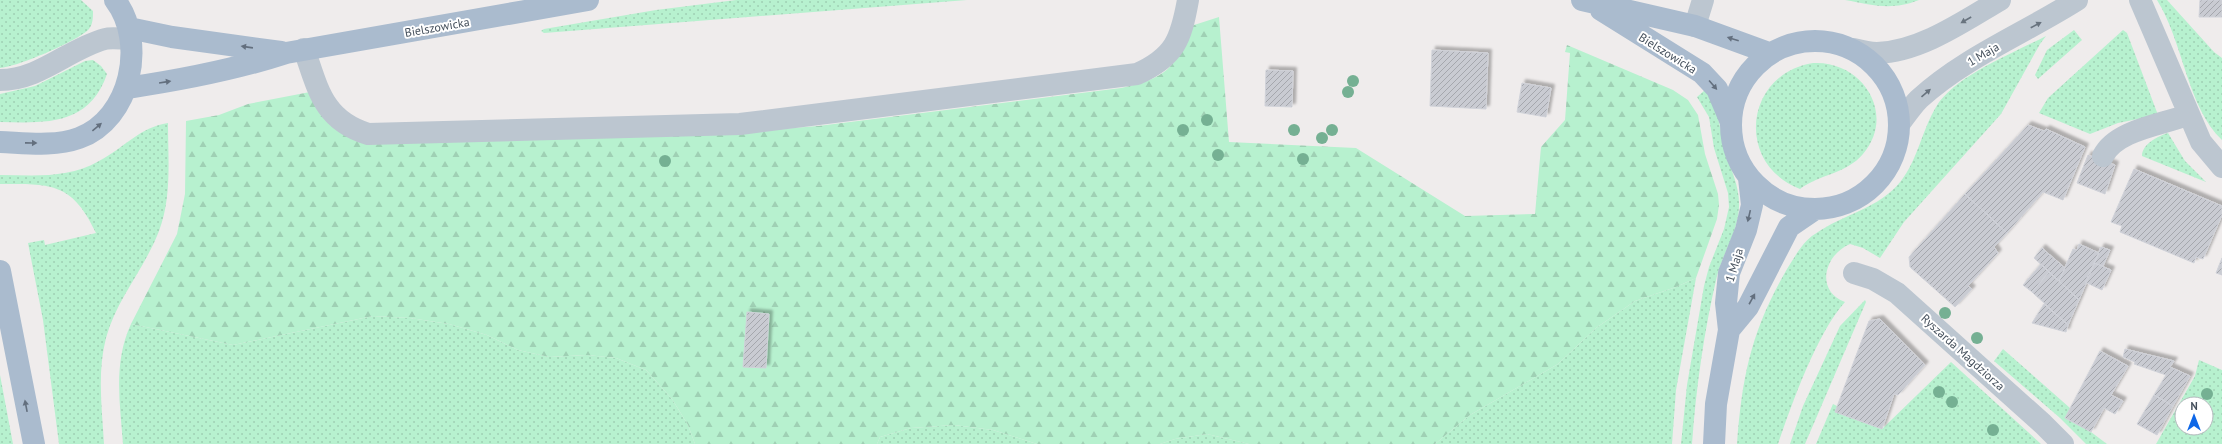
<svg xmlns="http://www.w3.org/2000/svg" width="2222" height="444" viewBox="0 0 2222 444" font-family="'PT Sans',sans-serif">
  <defs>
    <pattern id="grass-dots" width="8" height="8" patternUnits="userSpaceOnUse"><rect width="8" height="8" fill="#b7f1cf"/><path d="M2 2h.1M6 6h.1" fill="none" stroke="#9fd0b4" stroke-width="1.8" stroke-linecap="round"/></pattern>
    <pattern id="forest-firs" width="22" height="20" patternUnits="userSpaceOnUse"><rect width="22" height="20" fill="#b7f1cf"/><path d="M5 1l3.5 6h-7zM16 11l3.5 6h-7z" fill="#9fd0b4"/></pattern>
    <pattern id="building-hatch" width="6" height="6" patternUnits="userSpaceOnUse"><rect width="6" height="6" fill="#c9cbd2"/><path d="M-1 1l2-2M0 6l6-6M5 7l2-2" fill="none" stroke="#a5a7ad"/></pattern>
    <filter id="shadow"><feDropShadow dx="3.5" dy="-3.5" stdDeviation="1" flood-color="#0004"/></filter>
  </defs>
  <rect width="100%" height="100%" fill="#efecec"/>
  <!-- grass -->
  <path fill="url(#grass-dots)" fill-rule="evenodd" d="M0,0H81L93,11C93,17 93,24 89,29C78,41 17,67 0,68Z
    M736,0H967L544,33L541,31L544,29L656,10Z
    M1845,0H1919C1891,11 1873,5 1845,0Z
    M2157,0H2167L2214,52L2222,58V140C2187,107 2183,41 2157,0Z
    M2074,30L2082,40L2038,79L2035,75L2047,50Z
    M2123,30L2127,33L2158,115L2118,123L2090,134L2039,113L2048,98Z
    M2046,36L2040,44L2001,114L1904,222L1880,258L1863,248L1850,244C1824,255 1815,291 1845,302C1817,333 1792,403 1778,444H1737C1742,375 1752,329 1787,269C1795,257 1802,242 1815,234C1843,214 1879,209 1901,181C1918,159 1922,130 1936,107C1954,76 2014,53 2046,36Z
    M93,60L101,66L107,74C89,126 46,123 0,122V94L35,86L85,61Z
    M1813,63C1862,60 1897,114 1863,154C1846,174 1820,174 1800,189C1735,164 1744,74 1813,63Z
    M1705,90C1719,108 1720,131 1726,152C1731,171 1740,187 1739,207C1738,232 1723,253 1717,276C1704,331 1696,388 1692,444H1681L1687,385L1704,286L1709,267L1724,229L1729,207L1728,193L1714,148L1709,117L1697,97Z
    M168,123C168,159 172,197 159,231C145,268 116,300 106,338C97,373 102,408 104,444H59L43,320L28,243L44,240L45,245L96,233C72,182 51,184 0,184V175C35,175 68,179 99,161C124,148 140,127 168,123Z
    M2168,133L2185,161L2206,182L2142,156C2142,144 2158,136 2168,133Z
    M1696,278L1676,390L1672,444H1435L1470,415L1558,364L1596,328L1635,301L1676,287Z
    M1865,300L1866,302L1805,444H1790L1803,406L1840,326Z
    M373,316L410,318L449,324L487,335L518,350L549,357L587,355L616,358L646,370L672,399L688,425L695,444H123C120,403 113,363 131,324L233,345Z
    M2003,349L2070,408L2065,418L2091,432L2107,444H2086L2060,418L1994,361Z
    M2199,360L2222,370V444H2156L2195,376ZM2182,404H2206V428H2182Z
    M1951,362L2041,444H1816L1833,404L1837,406L1836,412L1882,429Z
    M0,375L13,444H0Z
    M954,425L993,430L1037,444H877L880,437L911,428Z
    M1207,434L1249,444H1160L1175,439Z"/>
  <!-- forest -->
  <path fill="url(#forest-firs)" d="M1219,17L1229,142L1356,148L1465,216L1535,214L1541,147L1565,120L1570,53L1565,52L1567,45L1673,90L1688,100L1698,115L1705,154L1718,194L1719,205L1717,219L1696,278L1676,287L1635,301L1596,328L1558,364L1470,415L1435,444H1249L1207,434L1175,439L1160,444H1037L993,430L954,425L911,428L880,437L877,444H695L688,425L672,399L646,370L616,358L587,355L549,357L518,350L487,335L449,324L410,318L373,316L233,345L131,324L177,234L185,194L186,121L219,115L248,104L310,92L333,126L780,129L818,126L1121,88C1166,78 1175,70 1191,26Z"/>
  <!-- building -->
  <path fill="url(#building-hatch)" stroke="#d0d2d9" filter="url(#shadow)" d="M2200,0H2222V17H2199Z
    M1432,50L1488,53L1486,109L1430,106Z
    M1266,70L1293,71L1292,107L1265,106Z
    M1522,83L1551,88L1546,117L1517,112Z
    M2028,125L2044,131L2046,129L2085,147L2063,200L2043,192L2007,233L1965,194Z
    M2088,155L2115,165L2105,194L2077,183Z
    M2134,169L2222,206V215L2203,259L2196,257L2194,263L2120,232L2122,226L2111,222Z
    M1965,194L2007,233L1994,247L1998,253L1968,286L1972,289L1955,307L1910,267L1909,257Z
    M2079,244L2099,253L2079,300L2059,281L2073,249L2077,250Z
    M2101,247L2110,250L2103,266L2094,263Z
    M2042,248L2065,268L2059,281L2034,258Z
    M2222,258V275L2216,273Z
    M2094,263L2111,270L2102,290L2085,282Z
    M2041,264L2049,272L2032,292L2023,285Z
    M2049,272L2079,300L2068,325L2032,292Z
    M2044,304L2068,325L2066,332L2032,323Z
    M747,312L769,314L766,368L743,367Z
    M1880,319L1925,365L1898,395L1894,394L1882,429L1835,412L1869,321Z
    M2125,349L2174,361L2170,367L2190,376L2173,406L2154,395L2166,375L2134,364L2135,362L2123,357Z
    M2100,351L2128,366L2111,395L2123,401L2115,414L2104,408L2091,432L2065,418Z
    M2154,395L2173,406L2157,435L2137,424Z"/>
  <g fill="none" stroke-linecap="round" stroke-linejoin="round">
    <!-- minor -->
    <path stroke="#bcc6d0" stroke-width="22" d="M2140,0L2201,142L2222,167
      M1695,26L1703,0
      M304,49C318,89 323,120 368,134L740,124L1137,74C1175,57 1181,39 1188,0
      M1853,49C1861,51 1869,53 1877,53C1920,52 1964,21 2000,0
      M0,80C40,80 68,49 105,39C112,37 122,39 130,39
      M1900,123C1906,115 1912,106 1919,99C1965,57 2025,33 2077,0
      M2103,156C2116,130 2161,125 2187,115
      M1854,273L1873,279L1897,293L2043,424L2063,444"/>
    <!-- major -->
    <path stroke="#aabbce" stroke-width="22" d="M1582,0L1695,26L1769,53
      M1601,10L1702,73L1717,89L1730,120
      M129,28L172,37L281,52
      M1731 125a84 84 0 1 1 168 0a84 84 0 1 1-168 0Z
      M127,88C181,80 234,70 286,53L588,0
      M0,142C26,143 54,147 79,138C131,119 147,42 115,0
      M0,271L34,444
      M1729,330L1748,307L1789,227L1814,210
      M1714,444L1716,404L1729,330L1726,303L1729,273L1746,230L1752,205L1749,178"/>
  </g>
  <!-- trees -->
  <g fill="#75b093">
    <circle cx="1353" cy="81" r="6"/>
    <circle cx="1348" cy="92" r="6"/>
    <circle cx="1207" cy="120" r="6"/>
    <circle cx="1183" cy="130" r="6"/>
    <circle cx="1294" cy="130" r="6"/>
    <circle cx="1332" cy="130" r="6"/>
    <circle cx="1322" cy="138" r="6"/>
    <circle cx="1218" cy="155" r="6"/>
    <circle cx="1303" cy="159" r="6"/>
    <circle cx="665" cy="161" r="6"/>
    <circle cx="1945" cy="313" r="6"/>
    <circle cx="1977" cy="338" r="6"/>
    <circle cx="1939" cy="392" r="6"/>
    <circle cx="2207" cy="394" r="6"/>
    <circle cx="1952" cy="402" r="6"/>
    <circle cx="1993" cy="430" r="6"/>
  </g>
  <!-- one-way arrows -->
  <defs><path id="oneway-solid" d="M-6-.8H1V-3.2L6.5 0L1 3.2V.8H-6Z"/></defs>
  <g fill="#68737e">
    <use href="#oneway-solid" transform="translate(1966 20) rotate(150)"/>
    <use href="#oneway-solid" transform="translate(2036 25) rotate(-28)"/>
    <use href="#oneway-solid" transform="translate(1926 93) rotate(-41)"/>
  </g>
  <g fill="#636f7e">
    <use href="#oneway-solid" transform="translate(1733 39) rotate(-163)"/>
    <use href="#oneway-solid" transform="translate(247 47) rotate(-172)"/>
    <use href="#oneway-solid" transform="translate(165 82) rotate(-9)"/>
    <use href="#oneway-solid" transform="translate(1713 85) rotate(49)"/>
    <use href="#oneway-solid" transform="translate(97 127) rotate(-40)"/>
    <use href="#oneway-solid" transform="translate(31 143) rotate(1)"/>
    <use href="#oneway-solid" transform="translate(1749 216) rotate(103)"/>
    <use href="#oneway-solid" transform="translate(1752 299) rotate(-61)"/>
    <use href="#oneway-solid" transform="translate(26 406) rotate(-101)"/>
  </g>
  <g text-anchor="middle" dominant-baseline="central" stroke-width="4" stroke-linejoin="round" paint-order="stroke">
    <!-- street labels -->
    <g font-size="12" fill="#444f5b" stroke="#fff">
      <text transform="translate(437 27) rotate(-10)">Bielszowicka</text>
      <text transform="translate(1668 53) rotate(32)">Bielszowicka</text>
      <text transform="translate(1983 54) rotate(-30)">1 Maja</text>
      <text transform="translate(1734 265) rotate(-73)">1 Maja</text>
      <text transform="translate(1963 352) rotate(42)">Ryszarda Magdziorza</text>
    </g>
  </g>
  <!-- north arrow -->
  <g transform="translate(2194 416)"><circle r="19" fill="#ffffff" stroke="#b4b9bd"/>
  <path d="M0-3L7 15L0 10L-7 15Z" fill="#0e67e7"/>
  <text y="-6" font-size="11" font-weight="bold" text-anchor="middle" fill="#444f5b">N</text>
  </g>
</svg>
